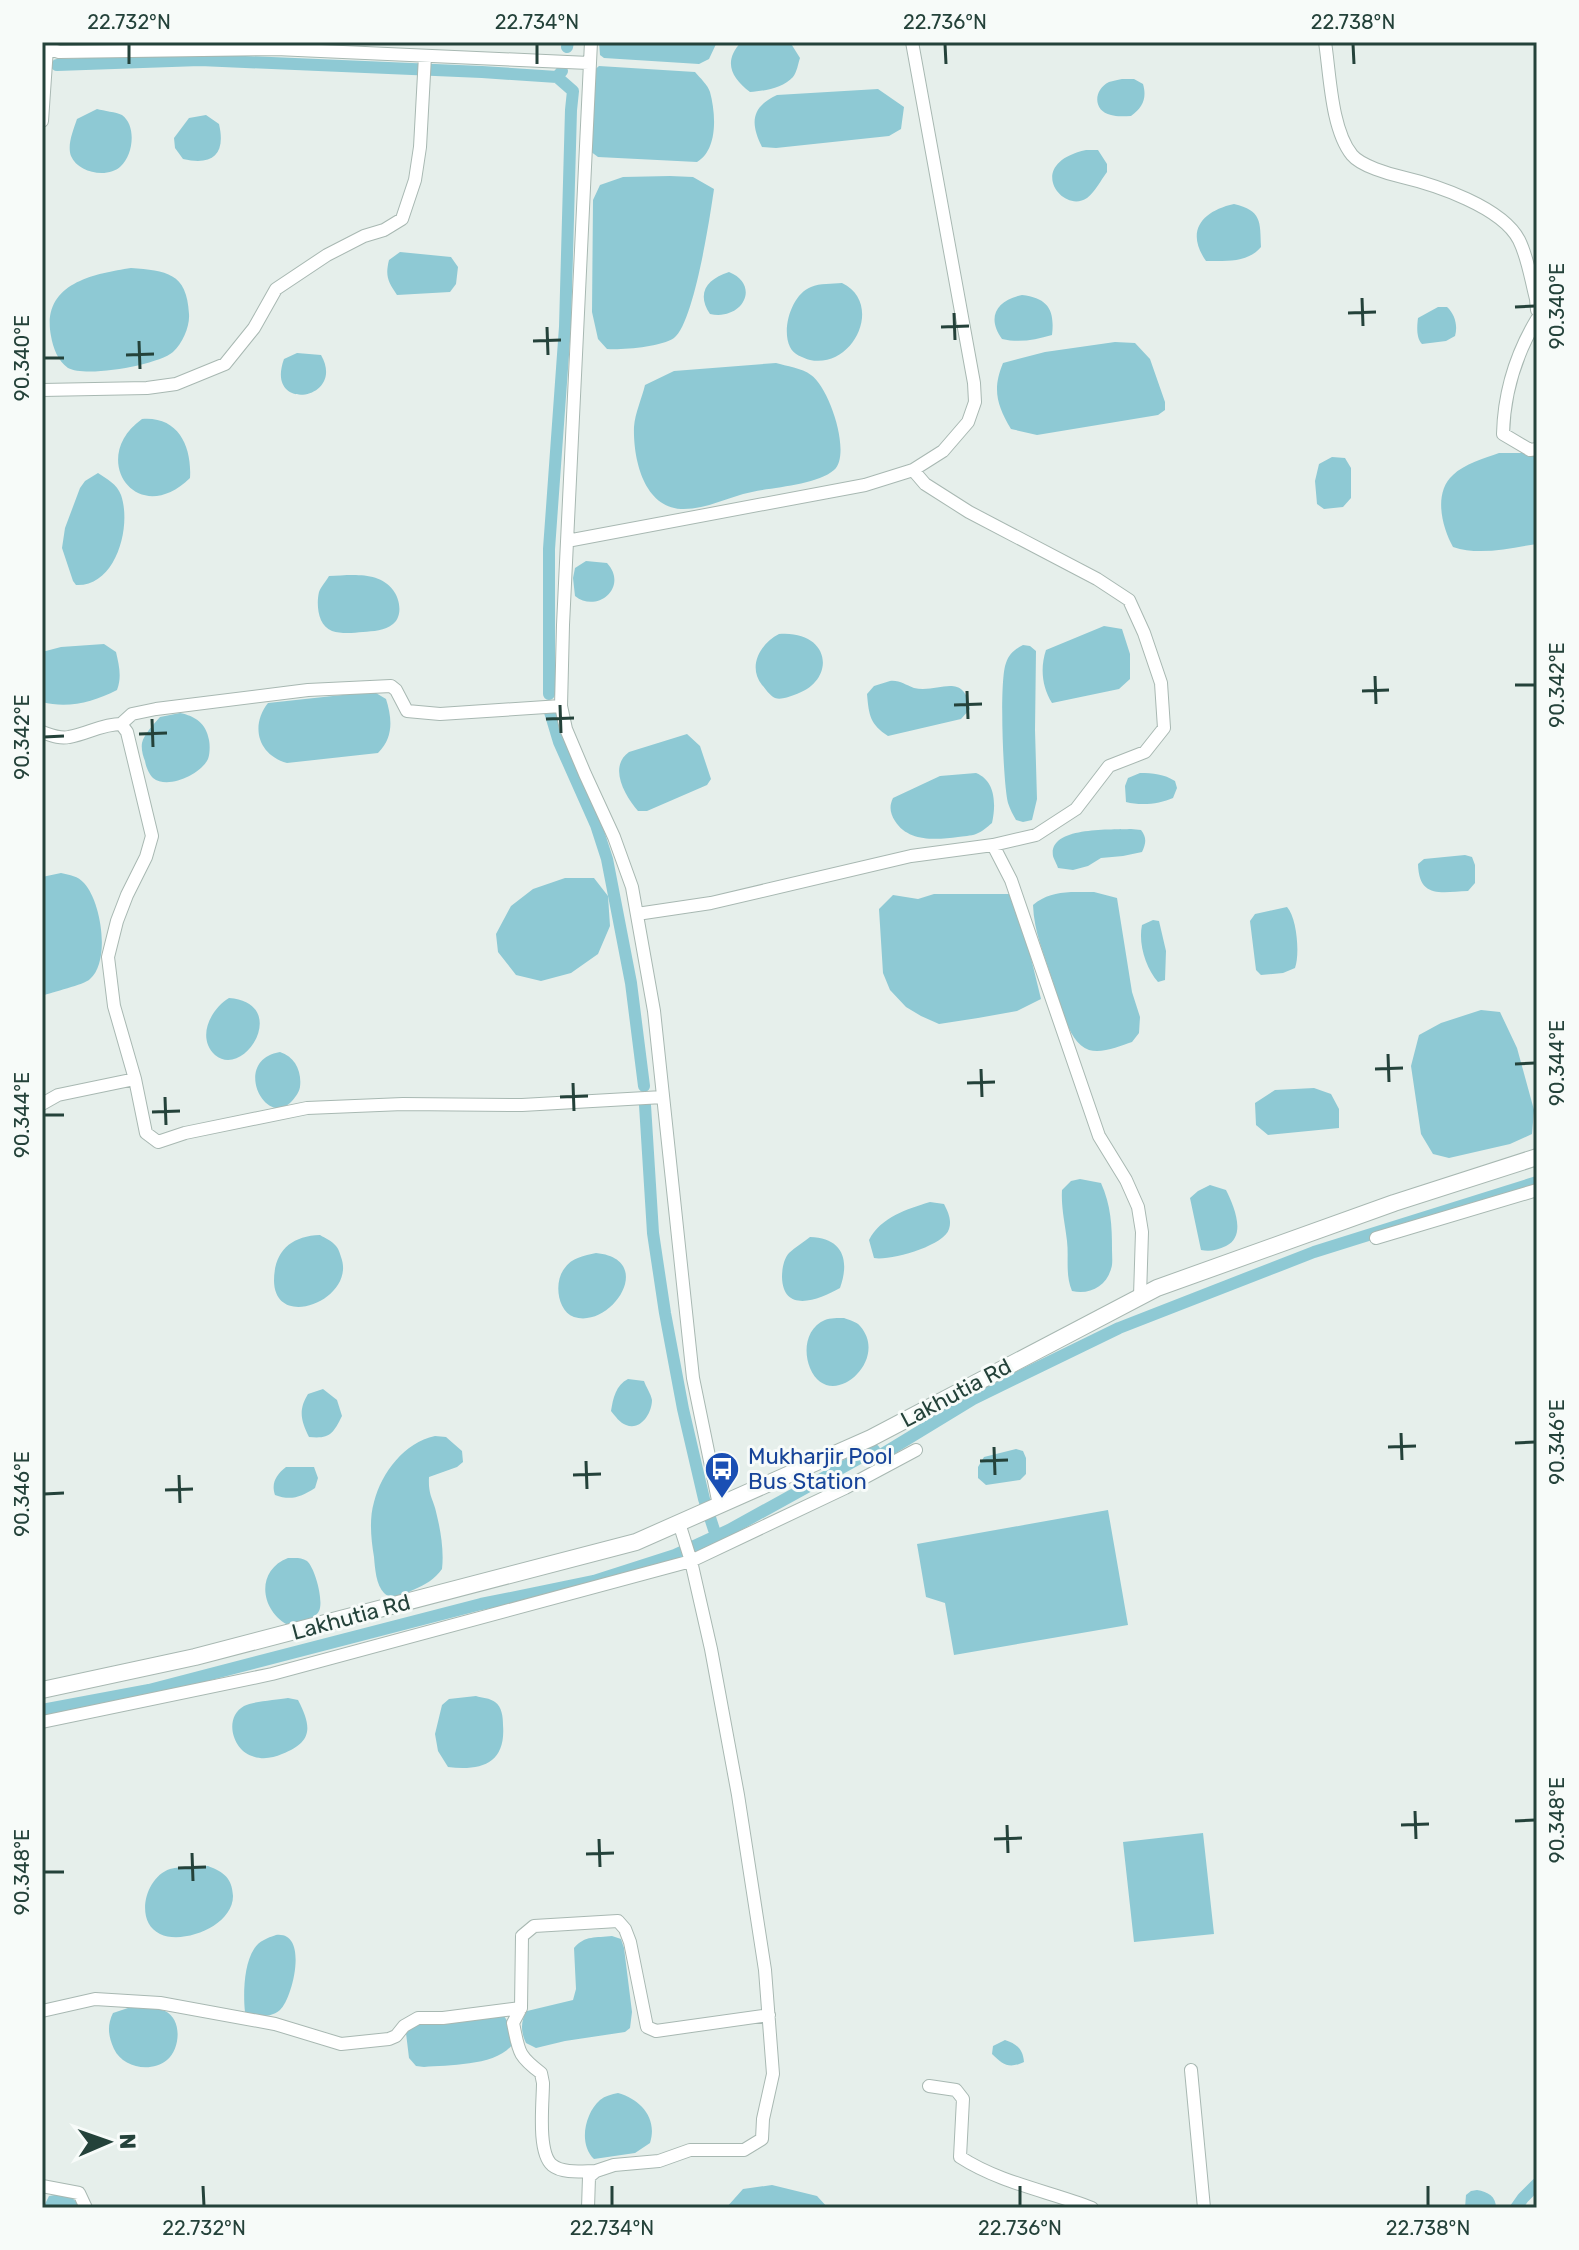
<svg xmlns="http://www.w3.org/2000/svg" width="1579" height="2250" viewBox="0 0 1579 2250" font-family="Rubik,sans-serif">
  <rect width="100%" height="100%" fill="#e6efeb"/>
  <!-- water -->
  <path fill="#8ec9d4" d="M599,42H717L709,59L699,64L604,58L600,55Z
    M741,42H790L800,58C798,64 797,72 793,77C783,88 764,91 750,92C731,77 723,62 741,42Z
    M599,66L695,72C700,78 708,85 710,92C716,114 718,150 697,162L598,157L590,151L592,72Z
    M1122,79H1134L1143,84C1147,98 1143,107 1131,116C1125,116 1117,117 1111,115C1093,111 1093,90 1109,82C1113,81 1117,80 1122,79Z
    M878,89L904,107L901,129L889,136L776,148L762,147C750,123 751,107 777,95Z
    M97,109C104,111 116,112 122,115C137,126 133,155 121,166C108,179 78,173 71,156C67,145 73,131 77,119Z
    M206,115L219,124C226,154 213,166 183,159L175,148L174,138L189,118Z
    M1086,150H1098L1107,164V172C1101,180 1095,192 1087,198C1063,215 1023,164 1086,150Z
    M670,176L693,177L714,189C710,217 694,323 674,338C661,347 623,350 607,349L598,339L592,312L593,200L600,185L623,177Z
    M1234,204C1262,211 1260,221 1261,247C1248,263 1225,261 1206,261C1185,231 1202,211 1234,204Z
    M400,252L451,257L458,267L456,284L450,292L397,295C388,282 385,276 389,260Z
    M131,268C166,271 187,272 189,314C190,326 183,343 173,352C158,365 86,378 68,368C58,361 53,348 51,336C41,284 92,274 131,268Z
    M729,272C761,285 743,321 710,314C696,293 707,279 729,272Z
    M842,283C884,303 854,369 810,360C803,358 793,354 790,347C781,329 792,294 811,287C820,283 832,284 842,283Z
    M1022,295C1048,298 1055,310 1052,335C1035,340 1019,343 1002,339C986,317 997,300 1022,295Z
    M1438,307H1447C1455,314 1458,326 1455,336L1446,341L1422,344C1416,338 1417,326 1418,318Z
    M1115,342L1135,343L1150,359L1165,402V410L1158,415L1037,435L1011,429C997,405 992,390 1003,363L1045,352Z
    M297,353L321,355C347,400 264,414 284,359Z
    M776,363C786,366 802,368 811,375C829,387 852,454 834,470C817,485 774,487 752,492C727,497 706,510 681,509C643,507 633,457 634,427C635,413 642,398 645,385L674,371Z
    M142,419C178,416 192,446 190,478C137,530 87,458 142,419Z
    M1499,453H1537V544C1509,548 1480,556 1453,547C1442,527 1433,493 1453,475C1464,464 1485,458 1499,453Z
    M1332,457L1345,458L1351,468V498L1343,507L1324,509L1317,504L1315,481L1319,464Z
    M98,473C107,479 117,484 121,495C132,526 116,587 76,585L73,581L62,548L65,528L80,488L85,481Z
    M586,561L607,563C629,587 597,614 575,596L573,578L575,568Z
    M329,576C351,575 379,571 393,590C400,599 403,616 393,624C385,631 373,631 363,632C353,633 341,634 332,631C318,626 316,605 319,592C321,587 326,581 329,576Z
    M1104,626L1122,629L1130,654V679L1119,689L1052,703C1042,687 1040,668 1046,650Z
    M779,634C832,630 837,682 794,695C788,697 781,700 775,698C770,696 765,688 762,685C747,666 761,643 779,634Z
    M104,644L116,652C119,665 122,677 117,690C93,702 68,709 42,702V652L61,647Z
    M1023,645L1030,646L1036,651L1035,730L1037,799L1032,820L1023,822L1016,820C1013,815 1010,809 1008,803C1003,783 999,680 1006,663C1009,654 1015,649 1023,645Z
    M890,681C900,680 905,685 914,688C938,694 964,670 970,709L961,719L888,736C870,724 869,716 867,694L874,686Z
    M370,692L376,693L386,699C392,718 394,737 378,753L287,763C258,755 250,726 268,703Z
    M180,713C195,716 206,723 209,740C210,745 210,754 208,759C201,774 168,790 153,778C149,774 146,767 145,761C143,756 141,749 142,743C144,734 154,724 160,717Z
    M687,734L700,746L711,779L707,785L647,811H638C625,796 608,767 629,752Z
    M976,773C996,781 996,805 992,823C987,827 982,832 976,834C971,836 963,836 958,837C936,840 908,842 895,821C890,813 889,806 893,798L940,776Z
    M1140,773C1153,773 1164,774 1175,781L1177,788L1173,798C1160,804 1141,806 1126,802L1125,786L1128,778Z
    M1131,829L1141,830C1147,838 1146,843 1142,852L1123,856L1101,858L1088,866L1073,870L1058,868C1058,867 1053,857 1053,856C1048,826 1112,830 1131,829Z
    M1465,855L1472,857L1475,865V883L1468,891C1441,892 1419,899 1418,864L1424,859Z
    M61,873C70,875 78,876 84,883C101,901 111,961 90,979C84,985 52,992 42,996V877Z
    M565,878H594L608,896L610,926L598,954L571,973L541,981L516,975L498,952L496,934L511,906L533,889Z
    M1071,892H1094L1117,898L1132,992L1140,1017L1139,1033L1132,1042C1120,1046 1102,1054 1089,1050C1067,1043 1059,998 1052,979C1044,954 1034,932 1033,905C1045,895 1056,893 1071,892Z
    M934,894H1009L1022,921L1041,999L1017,1011L978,1018L939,1024L921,1016L906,1007L890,990L883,973L879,909L893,895L918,899Z
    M1287,907C1297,918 1300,954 1295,968L1283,973L1261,975L1256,970L1250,921L1255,914Z
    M1153,920L1159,921L1166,951L1165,980L1158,982C1146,968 1138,944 1142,925Z
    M229,998C291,1003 245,1080 215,1055C196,1037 211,1009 229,998Z
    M1481,1010L1500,1012L1517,1048L1534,1110L1532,1134L1510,1144L1449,1158L1433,1154L1421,1134L1411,1066L1419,1035L1441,1023Z
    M280,1052C295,1057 302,1071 300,1087C299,1093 294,1099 290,1103C264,1127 232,1060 280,1052Z
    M1314,1088L1331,1094L1339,1109V1128L1268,1135L1256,1125L1255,1103L1275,1090Z
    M1080,1179L1101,1183C1111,1205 1112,1226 1112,1250C1112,1256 1113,1264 1111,1269C1106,1287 1089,1295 1072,1291C1065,1274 1069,1258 1067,1241C1065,1223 1061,1208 1062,1190L1071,1181Z
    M1210,1185L1226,1190C1234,1206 1247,1236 1226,1246C1217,1250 1210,1252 1201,1250L1190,1198L1198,1191Z
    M930,1202L944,1204C948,1212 952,1220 949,1229C944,1246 890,1261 874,1258L869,1240C881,1217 907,1209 930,1202Z
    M320,1235C325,1238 332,1241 336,1246C338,1248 340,1253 341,1257C357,1299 275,1332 274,1281C274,1251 291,1236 320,1235Z
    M810,1237C843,1238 850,1260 840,1288C819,1300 783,1314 782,1277C782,1269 784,1258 789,1253C795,1247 804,1242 810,1237Z
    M596,1253C657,1259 612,1329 574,1317C557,1311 554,1282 564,1269C572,1257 584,1256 596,1253Z
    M844,1318C849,1320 857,1322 860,1326C891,1361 829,1414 810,1368C803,1351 806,1328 825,1320C830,1318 838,1318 844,1318Z
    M628,1379L644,1381C646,1387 651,1394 652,1400C652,1413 641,1431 626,1425C620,1423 615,1416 611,1411C613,1398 616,1385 628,1379Z
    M323,1389L337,1400L342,1416C333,1434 330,1439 309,1437C301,1421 298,1410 308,1394Z
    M435,1436L446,1437L462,1451L463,1462L457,1467L429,1477C428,1497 434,1499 437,1516C441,1532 444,1552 442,1569C435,1579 425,1585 413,1590C404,1594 392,1601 384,1593C376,1585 375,1568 374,1557C371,1539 369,1519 374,1502C382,1472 404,1443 435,1436Z
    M1016,1449L1023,1451L1026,1458V1474L1020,1480L986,1485L978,1478V1467L984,1457Z
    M286,1467H314L318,1478L315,1488C301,1497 291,1501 275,1495C271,1483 276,1475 286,1467Z
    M1108,1510L1128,1625L954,1655L945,1603L926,1597L917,1544Z
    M288,1558C295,1558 301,1557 307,1561C315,1568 324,1601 319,1611C315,1620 299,1623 290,1626C261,1613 254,1571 288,1558Z
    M476,1696C482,1698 490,1698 495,1702C502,1707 503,1717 503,1725C506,1763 482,1771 448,1767L438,1751L435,1734L442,1705L449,1699Z
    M288,1698L298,1700C312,1727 313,1742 282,1754C273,1758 262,1760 252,1756C233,1750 223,1718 244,1706C254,1701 277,1700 288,1698Z
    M1203,1833L1214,1934L1134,1942L1123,1842Z
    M208,1866C224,1872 232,1878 233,1896C233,1926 183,1945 160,1934C134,1922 145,1877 170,1869C182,1866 196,1867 208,1866Z
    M276,1935C310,1931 292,2000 280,2010C272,2017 259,2017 249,2016L245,2012C243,1994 244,1964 254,1949C259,1941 267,1938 276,1935Z
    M612,1936L621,1939L624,1948L632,2012L630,2028L625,2032L565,2041L536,2048L526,2043C521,2033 520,2021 527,2011L573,2000L576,1989L574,1948C585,1935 596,1938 612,1936Z
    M134,2006C144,2007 155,2007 165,2011C182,2019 181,2048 167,2060C151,2073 123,2068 114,2049C108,2036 107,2025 113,2013Z
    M503,2015C510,2023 512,2034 512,2045C496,2066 449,2065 424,2067L416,2066L409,2058L406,2033L414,2024Z
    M1005,2040C1017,2044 1023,2049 1024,2062C1009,2069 1003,2065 992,2054L993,2046Z
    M618,2093C640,2099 658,2118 650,2143L635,2153L594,2159C578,2144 585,2113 600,2100C605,2096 612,2094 618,2093Z
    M772,2185L817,2196L828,2208H726L743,2189Z
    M1477,2190C1488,2192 1496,2196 1496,2208H1465L1466,2195L1471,2191Z
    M61,2194L71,2197L80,2205L81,2208H43L49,2196Z"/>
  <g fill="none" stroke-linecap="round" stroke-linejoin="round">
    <!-- canal -->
    <path stroke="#8ec9d4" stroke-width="12" d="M567,47L568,42
      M57,65L200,60L482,72L557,77L562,71
      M549,694V549L565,327L571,110L573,91L557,77
      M550,712L559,742L596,825L607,859L631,983L644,1086
      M645,1105L653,1233L665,1313L683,1409L704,1499L716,1536
      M881,1455L973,1399L1119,1328L1314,1252L1537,1182
      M42,1710L149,1690L481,1604L594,1581L675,1555L729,1530L874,1450
      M1516,2208L1523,2198L1537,2184"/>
    <defs>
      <path id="minor" d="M591,42L563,625L561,706L566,729L585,774L614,837L632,887L654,1011L693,1378L719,1505
        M1325,42C1330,74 1331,129 1352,155C1361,166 1389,174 1402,177C1436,185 1502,207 1519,240C1528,258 1531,280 1536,299L1537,310
        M42,43L47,48L59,52L276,49L589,63
        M42,121L47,48
        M1537,319C1516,354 1504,393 1503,434L1530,450L1537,449
        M42,390L147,388L176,384L225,364L254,328L276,289L327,255L364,236L384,230L402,219L415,180L420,147L425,56
        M567,541L865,485L913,470L943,451L968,422L975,402L974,383L912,42
        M121,724L132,714L156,709L308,690L391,686L396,690L407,711L440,714L561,706
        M42,732C51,735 59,739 69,737C87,734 102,724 121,724L127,732L152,836L146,857L127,895L117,921L108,957L114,1006L135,1079L146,1133L158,1142L185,1133L307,1108L403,1104L522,1105L663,1097
        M993,845L1011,880L1099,1136L1126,1180L1138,1207L1142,1232L1140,1296
        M637,914L711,903L911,856L993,845L1036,835L1076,809L1109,766L1145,752L1164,728L1161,683L1144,633L1129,600L1097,579L969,512L925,484L913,470
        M42,1104L58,1095L135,1079
        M1376,1238L1537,1190
        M42,1722L272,1674L691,1561L845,1488L916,1450
        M521,2008L513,2023C519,2051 517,2055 541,2073L543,2083C543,2102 537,2152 552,2165C563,2174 583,2171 596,2171
        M42,2011L95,1999L160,2003L275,2024L341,2044L389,2039L396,2036L404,2026L418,2018H443L521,2008L522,1936L534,1926L618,1921L625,1929L630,1942L647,2027L656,2031L769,2015
        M1191,2070L1204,2208
        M929,2086L956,2090L963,2099L960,2157C1000,2183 1048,2191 1092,2208
        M42,2186L79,2193L86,2208
        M588,2208L589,2177L596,2171L614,2165L659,2161L690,2150H744L762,2139L763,2119L773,2074L765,1970L738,1795L711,1649L691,1561L679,1523"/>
      <path id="tertiary" d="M42,1690L195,1657L636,1542L871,1438L1157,1288L1394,1203L1537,1157"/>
    </defs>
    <!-- minor casing -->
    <use href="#minor" stroke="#a8b8b2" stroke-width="14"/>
    <!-- tertiary casing -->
    <use href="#tertiary" stroke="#a8b8b2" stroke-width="18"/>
    <!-- minor -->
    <use href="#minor" stroke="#fff" stroke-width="12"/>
    <!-- tertiary -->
    <use href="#tertiary" stroke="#fff" stroke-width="16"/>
  </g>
  <!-- ticks -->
  <path fill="none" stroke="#24423a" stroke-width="3" d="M129,44V64M537,44V64M945,44L946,64M1353,44L1354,64M1362,298L1363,326M1515,307L1535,306M954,313L955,340M1348,313L1376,312M547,327L548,355M941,327L969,326M139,341L140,369M533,341L561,340M126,355L154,354M44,358H64M1375,676L1376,704M1515,685H1535M967,691L968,719M1362,691L1389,690M560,705L561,733M954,705L982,704M152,719L153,747M546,719L574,718M139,734L167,733M44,737L64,736M1388,1054L1389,1082M1515,1064L1535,1063M981,1069L982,1097M1375,1069L1403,1068M573,1083L574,1111M967,1083L995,1082M165,1097L166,1125M560,1097L588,1096M152,1112L180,1111M44,1115H64M1401,1433L1402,1460M1515,1443L1535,1442M994,1447L995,1475M1388,1447L1416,1446M586,1461L587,1489M980,1461L1008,1460M179,1475L180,1503M573,1475L601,1474M165,1490L193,1489M44,1494L64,1493M1415,1811L1416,1839M1515,1821L1535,1820M1007,1825L1008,1853M1401,1825L1429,1824M599,1839L600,1867M994,1839L1022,1838M192,1853L193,1881M586,1854L614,1853M178,1868L206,1867M44,1872H64M203,2186L204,2206M612,2186V2206M1020,2186V2206M1428,2186V2206"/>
  <!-- icons -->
  <defs>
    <symbol id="bus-pin" viewBox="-11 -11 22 30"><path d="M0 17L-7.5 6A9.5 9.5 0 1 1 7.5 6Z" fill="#1a4fb4" stroke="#f7fbf9"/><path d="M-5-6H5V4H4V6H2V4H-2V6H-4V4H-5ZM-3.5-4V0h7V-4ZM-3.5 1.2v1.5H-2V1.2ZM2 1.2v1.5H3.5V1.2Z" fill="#fff"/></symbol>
  </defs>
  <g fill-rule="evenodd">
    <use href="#bus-pin" x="702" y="1449" width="40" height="54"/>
  </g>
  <g text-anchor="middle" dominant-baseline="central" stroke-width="6" stroke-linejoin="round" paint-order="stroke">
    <!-- street labels -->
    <g font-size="22" fill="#24423a" stroke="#f7fbf9">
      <text transform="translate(956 1393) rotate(-28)">Lakhutia Rd</text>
      <text transform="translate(351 1617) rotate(-15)">Lakhutia Rd</text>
    </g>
    <!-- transit labels -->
    <g font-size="22" fill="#164399" stroke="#f7fbf9" text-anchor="start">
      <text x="748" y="1456">Mukharjir Pool<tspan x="748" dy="25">Bus Station</tspan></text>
    </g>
  </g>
  <!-- border -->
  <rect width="1579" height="2250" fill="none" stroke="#f7fbf9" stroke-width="88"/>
  <!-- north arrow -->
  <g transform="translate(108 2142) rotate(88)" stroke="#f7fbf9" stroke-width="6" paint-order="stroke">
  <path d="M0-6L14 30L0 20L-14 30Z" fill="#24423a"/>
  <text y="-12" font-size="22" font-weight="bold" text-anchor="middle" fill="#24423a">N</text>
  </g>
  <rect x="44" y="44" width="1491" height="2162" fill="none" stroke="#24423a" stroke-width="3"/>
  <g font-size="20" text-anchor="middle" fill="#24423a">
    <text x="129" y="29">22.732°N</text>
    <text x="537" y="29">22.734°N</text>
    <text x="945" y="29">22.736°N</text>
    <text x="1353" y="29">22.738°N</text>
    <text transform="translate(1557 306) rotate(-90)" y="7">90.340°E</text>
    <text transform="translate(22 358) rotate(-90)" y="7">90.340°E</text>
    <text transform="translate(1557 685) rotate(-90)" y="7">90.342°E</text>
    <text transform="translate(22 737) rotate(-90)" y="7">90.342°E</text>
    <text transform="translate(1557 1063) rotate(-90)" y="7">90.344°E</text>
    <text transform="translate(22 1115) rotate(-90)" y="7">90.344°E</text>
    <text transform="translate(1557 1442) rotate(-90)" y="7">90.346°E</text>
    <text transform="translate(22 1494) rotate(-90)" y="7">90.346°E</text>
    <text transform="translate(1557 1820) rotate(-90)" y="7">90.348°E</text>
    <text transform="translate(22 1872) rotate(-90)" y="7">90.348°E</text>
    <text x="204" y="2235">22.732°N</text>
    <text x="612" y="2235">22.734°N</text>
    <text x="1020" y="2235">22.736°N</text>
    <text x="1428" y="2235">22.738°N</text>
  </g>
</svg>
